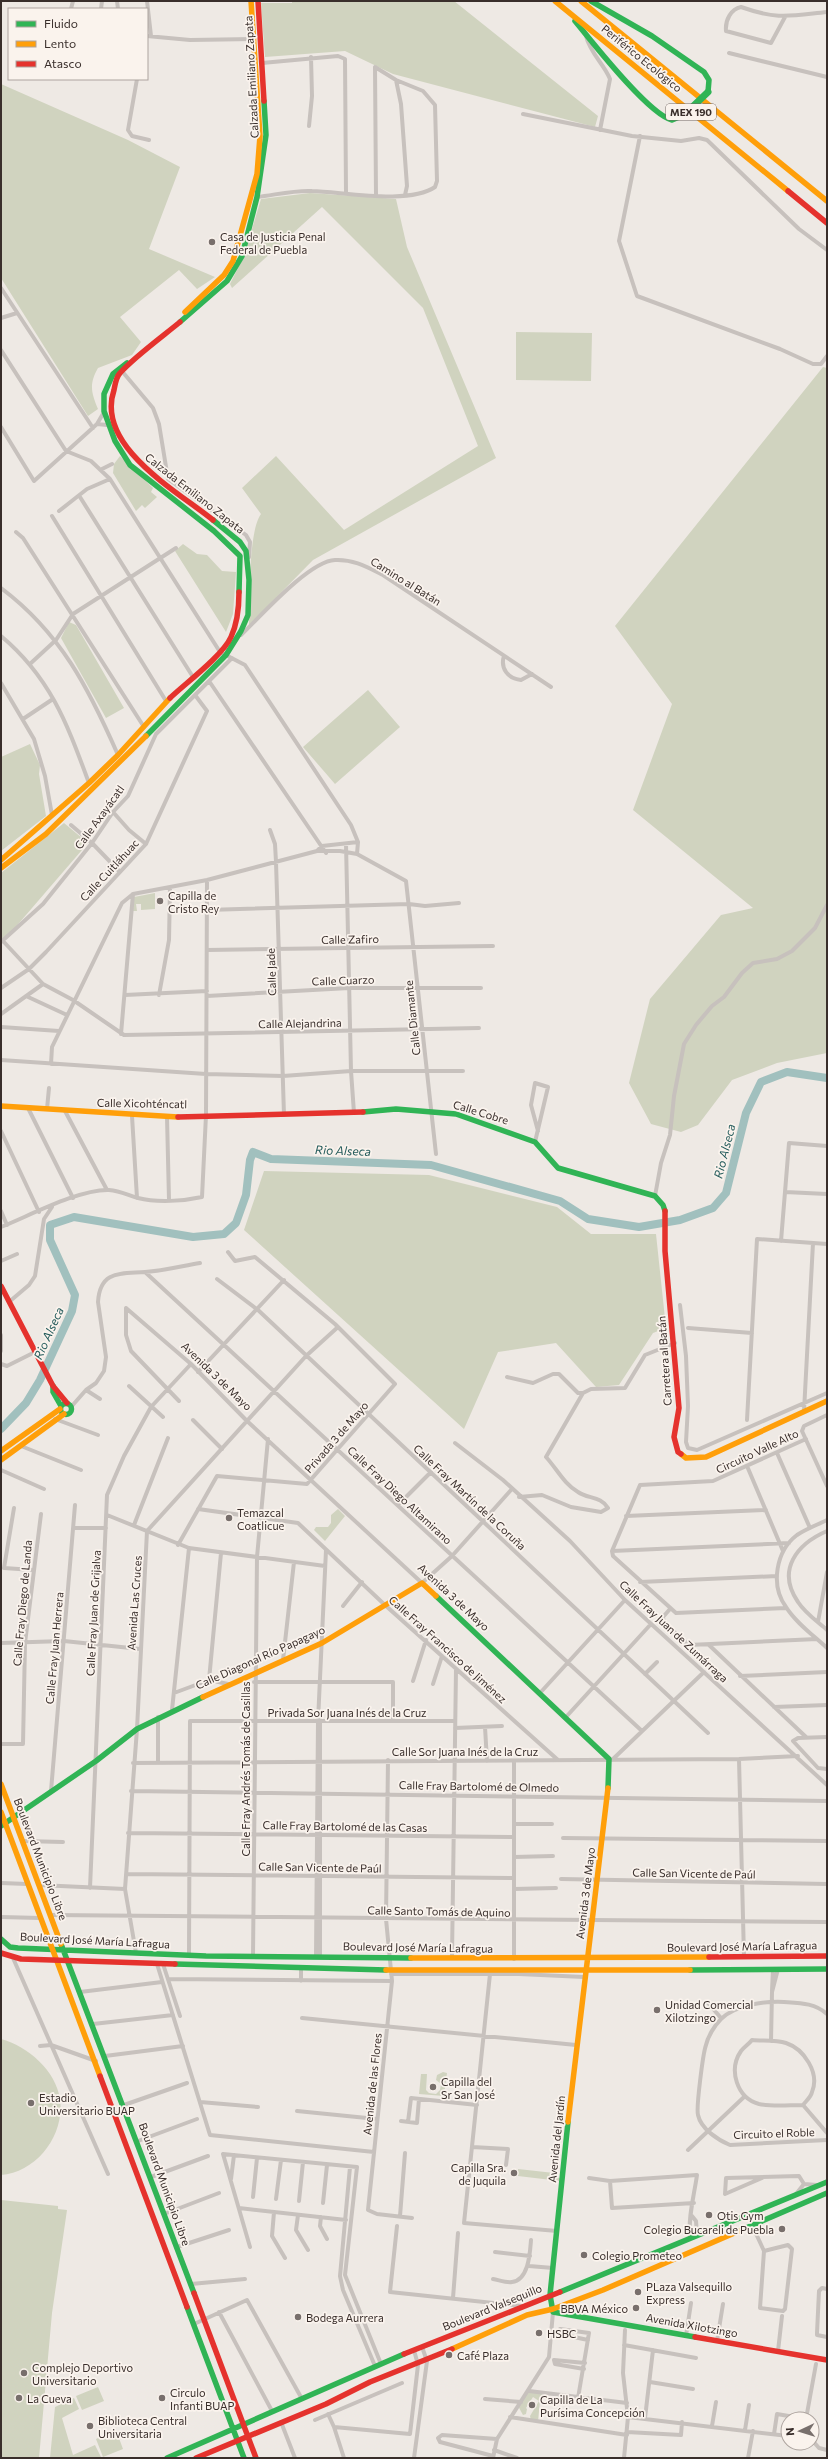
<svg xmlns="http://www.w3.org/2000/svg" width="828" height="2459" viewBox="0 0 828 2459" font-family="Commissioner,sans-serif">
  <rect width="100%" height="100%" fill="#eee9e4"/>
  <!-- green -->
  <path fill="#d0d3bf" d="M292,1H454L598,116L595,127L393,74L345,51L265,57L261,3H292Z
    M1,84L128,140L180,167L149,249L215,277L197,289L179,270L120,317L141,342L132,355L98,368C89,384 91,392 98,409L88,416L1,278Z
    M310,193L396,199L407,247L496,458L313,560L249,625C250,600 248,532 261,514L242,488L276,456L344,530L478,446L423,308L322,207L232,288L230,284L244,256L261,199Z
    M516,332L592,333L591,381L516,380Z
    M823,367L827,368V1053L777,1063L732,1080L698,1125L681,1132L651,1124L629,1083L650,999L721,915L753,908L633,810L672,704L615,626Z
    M120,456L153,488L151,492L157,497L145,508L142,505L136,511L113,473L114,464Z
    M183,544L197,554L207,555L222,571L236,572L233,614L226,632L175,551Z
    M69,622L76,625L124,708L106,718L61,638Z
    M368,690L400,727L335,784L303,747Z
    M30,744L40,765L39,774L46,816L1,851V757Z
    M64,823L88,843L1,944V873Z
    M155,893V909L141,910V904H136L137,911H133L134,897Z
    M264,1171L429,1175L557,1207L591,1234H656L666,1328L653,1333L619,1385L596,1387L556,1343L498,1352L464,1429L244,1230Z
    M338,1509L345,1516L325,1541L314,1530L316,1527H328L331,1523V1515Z
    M1,2039C28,2046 56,2071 60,2099C65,2135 37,2172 1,2175Z
    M443,2072L447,2073L444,2096L419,2094L421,2074H427L426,2090L429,2093L436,2094L440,2090L441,2084L436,2080L437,2075Z
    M518,2169L554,2173V2177L560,2178V2181L518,2176Z
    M1,2200L58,2206V2209L67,2210L52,2313L39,2458H1Z
    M98,2387L104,2401L82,2410L76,2396Z
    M529,2391L545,2394L540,2401L538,2421L531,2420L530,2416L539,2401L533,2397L526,2408L527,2409L526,2414L523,2415L518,2406Z
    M74,2398L79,2409L62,2418L73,2455L95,2445L101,2457L99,2458H50L55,2407Z
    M116,2430L123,2449L103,2457L96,2439Z"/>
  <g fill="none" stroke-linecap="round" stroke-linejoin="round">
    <!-- river -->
    <path stroke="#a1c0be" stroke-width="8" d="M1,1429L26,1403L40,1380L72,1311L75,1295L50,1240V1225L74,1217L193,1237L224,1234L236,1223L246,1195L250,1160L253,1152L271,1159L431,1165L560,1201L588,1219L639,1227L680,1220L713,1208L726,1193L746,1113L761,1082L787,1072L827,1078"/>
    <!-- street -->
    <path stroke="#c7c1bd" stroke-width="4" d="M117,1L118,9
      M147,1L151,36
      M71,9L73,1
      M101,9L102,1
      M785,17L771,43L726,31C725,20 731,9 741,7C778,20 789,16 827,12
      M147,36L190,40L254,39
      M586,36C590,53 604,64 610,79L600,130
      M729,53L827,77
      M262,63L338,56L345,59L346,193
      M137,79L128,130L132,136L149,140
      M396,80L401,104L407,186L405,195
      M523,114L632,136L681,141L699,138L707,140L799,229L827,250
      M309,126L312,96L311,57
      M640,136L619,241L637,296L780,349L813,364H821L827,356
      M257,197C275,195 294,190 312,191C344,192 409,205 435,187L437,181L435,105L423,91L396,80L375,67L376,196
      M1,288L93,428
      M1,318L17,313
      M1,350L66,451L91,461L110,479L220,652L245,665L351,825L358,842L357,854
      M121,370L153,408L159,424L168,479L246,535L250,542L249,557
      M97,424L107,425
      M1,427L34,481L97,424L104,412
      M102,469L112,464
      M80,497L193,677
      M59,511L87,489L110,479
      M52,516L166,701
      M16,532L23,538L144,727
      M1,588C61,633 89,689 118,755
      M241,635C260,617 309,561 335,560C353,559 367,567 383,575L551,687
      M1,636C51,678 67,724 89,783
      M504,656C500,668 508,679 521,680L532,674
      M31,663L56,640L73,614L176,548
      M209,681L326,853
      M1,683L34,739L45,776L52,815
      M23,719L53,699
      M113,812L129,830L146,844
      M71,825L92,843L120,872
      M270,830L275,844L276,862L284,1115
      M346,844L351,1071L354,1113
      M317,851L322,846L358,842
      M133,894L207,880L317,851H340L357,854L406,881L436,1154
      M207,910L409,904L425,906L459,903
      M3,941L43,984L73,1000L124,1035L479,1028
      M1,942L43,904L92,843L113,812L128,796L156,734L232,658
      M207,950L493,946
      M1,988L29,969L46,952L146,844L207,711L195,695
      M125,995L207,991
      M159,995L169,940L170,888
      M26,996L67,1015
      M207,996L349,988H481
      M1,1014L43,984
      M1,1027L59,1031
      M121,1034L133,894
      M1,1060L206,1074L283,1076L351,1071H463
      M51,1064L52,1047L122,903L133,894
      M28,1108L73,1198
      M47,1109L49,1088
      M65,1111L107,1190
      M132,1116L137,1198
      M167,1117L169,1200
      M1,1131L39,1212
      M535,1142L548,1087L535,1083L531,1105L538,1131
      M785,1192L827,1194
      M655,1196L661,1163L670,1135L674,1096L684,1044L696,1025L712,1006L724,997L742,973L753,963L777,959L792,951L815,928L827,905
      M1,1211L7,1225
      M1,1227C29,1216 79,1189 109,1190C121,1191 127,1195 138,1198C157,1203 184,1201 202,1197L206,1115L207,880
      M781,1241L789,1143L827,1146
      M1,1261L17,1254
      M145,1272L642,1731
      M217,1279L258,1310L708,1733
      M9,1302L29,1285L35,1276L44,1219L52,1207
      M680,1305L686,1356L688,1406L686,1442L688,1448L697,1450L827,1393
      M126,1308L191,1364L247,1421L422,1583L452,1556L511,1490
      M126,1308V1335L131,1351L179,1401
      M688,1328L752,1333
      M1,1335V1351
      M1,1364L7,1366L35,1352
      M198,1372L284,1280
      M507,1377L533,1383L553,1374H559L578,1393H583
      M129,1386L163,1417
      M86,1390L100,1399
      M71,1407L86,1390L96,1383L104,1371L106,1357L98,1302C100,1270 121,1274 145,1272C163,1271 182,1266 200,1263
      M804,1411L813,1243
      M827,1415L804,1426L802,1431L827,1486
      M55,1419L98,1435
      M193,1420L222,1449
      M747,1420L757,1239L827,1244
      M455,1443L503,1480L570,1541L625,1600L827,1785
      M21,1446L81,1470
      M777,1453L810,1528
      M747,1466L783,1551
      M1,1470L44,1489
      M519,1497L542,1495L571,1507L601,1512L608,1508C601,1496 588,1499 578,1492C564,1484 557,1469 546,1457L583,1393L591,1389L625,1388L645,1355L675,1343
      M398,1505L431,1472
      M14,1508L4,1568L33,1570
      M198,1509L298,1523L386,1606L558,1760
      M107,1515L189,1548L325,1566
      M626,1516L766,1510
      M827,1520C817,1525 806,1529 797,1535C776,1551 770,1585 786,1607C796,1623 813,1635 827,1648
      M134,1525L168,1438
      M73,1528H106
      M827,1531C797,1544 776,1570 798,1602C805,1613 818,1622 827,1630
      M178,1545L217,1476L307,1484L395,1384L335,1324L255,1257L235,1261L228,1252
      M612,1551L789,1543
      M640,1582L777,1576
      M343,1606L362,1582
      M786,1608L676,1613L613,1556L612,1551L640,1485L713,1481L806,1439
      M670,1609L663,1617L664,1623L689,1645L817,1639
      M818,1622L827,1572
      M1,1643L64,1641L140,1649
      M709,1645L806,1737
      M283,1660L294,1562
      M645,1674L657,1662
      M740,1676L827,1672
      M209,1680L221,1553
      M413,1681L426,1640
      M254,1682H393V1721
      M433,1684L442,1656
      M174,1693L209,1680L228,1684
      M540,1693L625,1600
      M774,1707L827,1705
      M172,1710L189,1548
      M158,1717V1763
      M566,1717L651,1624
      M485,1727L487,1761
      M455,1728L502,1726
      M827,1737L798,1738L793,1741L818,1768L827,1769
      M1,1744H23L25,1643L41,1514
      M613,1759L704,1672
      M739,1759L744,1957
      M388,1760L386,1919L392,1981L368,2210L377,2214L412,2218
      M133,1763L739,1759L798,1756
      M51,1791L75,1505
      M131,1791L827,1801
      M514,1824H552
      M128,1833L514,1837
      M563,1838L827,1841
      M23,1841L63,1842
      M514,1857L553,1856
      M126,1874L514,1878
      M561,1879L827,1884
      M1,1883L27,1884
      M39,1885L125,1889
      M90,1888L107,1495L124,1456L151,1407L191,1364
      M514,1889L556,1888
      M50,1915L827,1922
      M1,1917L40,1918
      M136,1953L125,1889L137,1729L147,1531L306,1356L338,1327
      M189,1955L190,1721H455
      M253,1956L257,1557L268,1439
      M316,1957L318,1721L326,1550
      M320,1957V1719
      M452,1957L456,1669
      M13,1958L108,2174
      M514,1959V1761
      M157,1964L210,2135L374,2152
      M163,1964L180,2016
      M391,1974H519L584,1977
      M490,1974L464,2223L557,2231
      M168,1979L392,1981
      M301,1981V1967
      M772,1991L773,1969
      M80,1992L162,1982
      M708,2003L721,2018
      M827,2014C815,2003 800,2003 784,2002C765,2001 735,2005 721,2019C715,2025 708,2036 706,2045C703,2053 696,2108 698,2115C701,2129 718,2140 730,2145L827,2140
      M302,2018L576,2045
      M93,2024L173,2015
      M752,2040C763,2041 776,2040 786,2043C804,2049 820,2073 812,2092C811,2097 806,2101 803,2105C789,2105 773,2107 759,2104C737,2098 728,2070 741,2051C744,2047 749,2044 752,2040Z
      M771,2041L772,1992L778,1969
      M40,2046L51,2045L96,2061
      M105,2056L183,2046
      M200,2102L258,2107
      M124,2105L187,2083
      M803,2105L827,2133
      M297,2111L377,2119
      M401,2121L417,2123L419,2099
      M408,2122L411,2098L477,2105
      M138,2141L197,2119
      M472,2147L508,2149L506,2165
      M688,2150L744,2097
      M350,2167L340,2276L343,2290L375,2366
      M151,2177L208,2156
      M764,2177L725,2194L726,2178L799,2176L804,2184
      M589,2178L610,2181L697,2175C694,2196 688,2217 690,2237
      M231,2179L234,2155
      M610,2181L612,2208L694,2203
      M796,2194L804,2184L817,2185
      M253,2197L257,2158
      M276,2199L281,2160
      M299,2201L303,2162
      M323,2203L327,2165
      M239,2208L346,2220
      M274,2212L272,2236L285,2258
      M164,2214L219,2193
      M298,2215L296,2230L308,2250
      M400,2216L405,2153
      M692,2216L696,2221L697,2234
      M321,2217L320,2226L327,2239
      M752,2225L764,2251L760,2308L783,2311L785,2309L792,2249L788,2245L764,2251
      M397,2226L390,2292L521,2306
      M177,2247L229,2230
      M250,2247L223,2154L357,2167L345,2275L381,2364
      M495,2252L530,2256
      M529,2266L553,2268
      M493,2279C499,2280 506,2283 512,2282C529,2280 530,2252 531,2240
      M191,2284L245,2279
      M827,2289L822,2288L819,2291L817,2333V2335L827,2337
      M453,2298L458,2233
      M219,2312L272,2411
      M194,2324L247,2300L302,2399
      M686,2336L691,2303
      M717,2341L723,2304
      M624,2345L696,2358
      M778,2351L782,2316
      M584,2369L555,2364L554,2360L585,2363
      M650,2382L693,2389
      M529,2391L627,2403
      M578,2398L589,2333L560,2329V2334L588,2340
      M485,2399L521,2402
      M328,2414L334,2427L344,2458
      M510,2417L627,2435
      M628,2417L788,2436
      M645,2418L653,2350
      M315,2420L402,2383
      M281,2422L295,2458
      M712,2426L716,2402
      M334,2427L410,2434L418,2365L414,2350
      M745,2430L749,2405
      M627,2432L681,2435L682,2422
      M774,2434L777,2414L806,2419L816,2364
      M812,2440L819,2448L827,2450
      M494,2450L517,2458
      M493,2456L440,2442L438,2438L442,2435L497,2439
      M414,2458L427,2361L422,2347
      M493,2458L497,2439L549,2357L553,2312
      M624,2458L628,2417L623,2373L625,2330
      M748,2458L753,2431"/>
    <!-- fast -->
    <path stroke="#30b455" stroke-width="5.5" d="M591,1L652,36L704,72L709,80L708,92
      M575,21C592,42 649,115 672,120L684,115
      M180,322L227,281L242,256L257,197L266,135L264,101
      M127,363L113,374L104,394V411L115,441L130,465L214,531L240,556L239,592
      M146,736L226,655L241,631L248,615L249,580L246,551L240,542L213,520
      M363,1112L396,1109L456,1114L535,1142L558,1168L655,1196L663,1205L665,1211
      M53,1386V1392L61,1406
      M60.5 1409a5.5 5.5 0 1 1 11 0a5.5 5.5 0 1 1-11 0Z
      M436,1596L609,1759L608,1788
      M1,1826L96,1761L137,1729L203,1697
      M1,1939L10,1947L18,1948L206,1956L411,1958
      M61,1944L194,2293
      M175,1964L386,1970
      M690,1970L827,1969
      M568,2122L550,2295L553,2312L695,2337
      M739,2231L827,2193
      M560,2292L827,2182
      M187,2307L244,2458
      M167,2458L404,2354"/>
    <!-- slow -->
    <path stroke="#ff9f0a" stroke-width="5.5" d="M555,1L788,191
      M581,1L827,201
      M185,312L224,275L233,261L257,174L260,136L251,1
      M1,860L89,783L118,755L170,698
      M1,868L46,834L146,736
      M1,1106L178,1117
      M1,1451L60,1409
      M681,1454L686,1458L706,1457L827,1401
      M1,1460L64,1414
      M203,1697L322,1643L422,1583L436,1596
      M1,1784L61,1944
      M1,1812L100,2076
      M411,1958L709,1957
      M386,1970H690
      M568,2122L608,1788
      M452,2349L527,2315L553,2309L603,2290L739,2231"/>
    <!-- jam -->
    <path stroke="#e5322d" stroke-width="5.5" d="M258,1L264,101
      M788,191L827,223
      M180,322C163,336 133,358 120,373C116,377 115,385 114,390C95,446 177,491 213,520
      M170,698C186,683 223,655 231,637C238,622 239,607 239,592
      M178,1117L363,1112
      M665,1211V1251L679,1408L674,1437L678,1452L681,1454
      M1,1286L53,1386L67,1403
      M1,1953L21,1959L175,1964
      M709,1957L827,1956
      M100,2076L187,2307
      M194,2293L256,2458
      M695,2337L827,2360
      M404,2354L560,2292
      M196,2458L326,2404L370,2382L452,2349"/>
    <!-- fast-bridge -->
    <path stroke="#30b455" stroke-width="7" d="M684,115L708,92"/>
  </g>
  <!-- markers -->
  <g fill="#786f6c" stroke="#faf3ed" stroke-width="1.5">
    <circle cx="212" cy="242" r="4"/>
    <circle cx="160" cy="901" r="4"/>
    <circle cx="229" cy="1518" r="4"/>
    <circle cx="657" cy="2010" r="4"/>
    <circle cx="433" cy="2087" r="4"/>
    <circle cx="31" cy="2103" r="4"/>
    <circle cx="514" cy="2173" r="4"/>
    <circle cx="709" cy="2215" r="4"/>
    <circle cx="782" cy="2229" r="4"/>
    <circle cx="584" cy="2255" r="4"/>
    <circle cx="638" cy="2292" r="4"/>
    <circle cx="636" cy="2308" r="4"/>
    <circle cx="298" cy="2317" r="4"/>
    <circle cx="539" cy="2333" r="4"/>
    <circle cx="449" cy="2355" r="4"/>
    <circle cx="24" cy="2373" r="4"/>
    <circle cx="19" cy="2398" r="4"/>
    <circle cx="162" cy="2398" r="4"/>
    <circle cx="532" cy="2405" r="4"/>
    <circle cx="90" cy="2426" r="4"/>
  </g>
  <g text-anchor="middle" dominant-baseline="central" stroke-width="3.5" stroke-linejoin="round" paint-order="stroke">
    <!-- shield labels -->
    <rect fill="#faf3ed" stroke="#736965" stroke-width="1" x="666" y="104" width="50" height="16" rx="3"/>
    <g font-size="10" font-weight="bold" fill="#392e2b">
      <text x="691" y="112">MEX 190</text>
    </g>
    <!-- street labels -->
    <g font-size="11" fill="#392e2b" stroke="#faf3ed">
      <text transform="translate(642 58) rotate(39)">Periférico Ecológico</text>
      <text transform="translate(251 77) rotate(-93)">Calzada Emiliano Zapata</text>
      <text transform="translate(195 493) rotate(38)">Calzada Emiliano Zapata</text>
      <text transform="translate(406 581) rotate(32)">Camino al Batán</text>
      <text transform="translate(99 817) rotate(-54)">Calle Axayácatl</text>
      <text transform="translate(109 870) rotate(-47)">Calle Cuitláhuac</text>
      <text transform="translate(350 939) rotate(-1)">Calle Zafiro</text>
      <text transform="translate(271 972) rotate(-92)">Calle Jade</text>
      <text transform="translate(343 980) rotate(-2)">Calle Cuarzo</text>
      <text transform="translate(412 1018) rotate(-96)">Calle Diamante</text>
      <text transform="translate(300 1023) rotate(-1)">Calle Alejandrina</text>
      <text transform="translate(142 1103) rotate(1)">Calle Xicohténcatl</text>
      <text transform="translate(481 1112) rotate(17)">Calle Cobre</text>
      <text transform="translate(664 1361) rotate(-94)">Carretera al Batán</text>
      <text transform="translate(217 1376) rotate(44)">Avenida 3 de Mayo</text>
      <text transform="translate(336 1437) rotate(-49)">Privada 3 de Mayo</text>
      <text transform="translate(757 1451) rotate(-25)">Circuito Valle Alto</text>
      <text transform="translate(400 1495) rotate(43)">Calle Fray Diego Altamirano</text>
      <text transform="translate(470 1497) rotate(43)">Calle Fray Martín de la Coruña</text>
      <text transform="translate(454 1597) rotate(43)">Avenida 3 de Mayo</text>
      <text transform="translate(22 1603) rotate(-85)">Calle Fray Diego de Landa</text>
      <text transform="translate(134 1603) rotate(-86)">Avenida Las Cruces</text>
      <text transform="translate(93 1613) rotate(-87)">Calle Fray Juan de Grijalva</text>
      <text transform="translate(674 1631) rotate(43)">Calle Fray Juan de Zumárraga</text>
      <text transform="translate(54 1648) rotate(-85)">Calle Fray Juan Herrera</text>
      <text transform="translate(448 1649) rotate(42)">Calle Fray Francisco de Jiménez</text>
      <text transform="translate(260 1657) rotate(-24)">Calle Diagonal Río Papagayo</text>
      <text x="347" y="1712">Privada Sor Juana Inés de la Cruz</text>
      <text x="465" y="1751">Calle Sor Juana Inés de la Cruz</text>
      <text transform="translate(245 1769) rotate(-90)">Calle Fray Andrés Tomás de Casillas</text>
      <text transform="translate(479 1786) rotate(1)">Calle Fray Bartolomé de Olmedo</text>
      <text transform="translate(345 1826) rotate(1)">Calle Fray Bartolomé de las Casas</text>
      <text transform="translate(41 1859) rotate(69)">Boulevard Municipio Libre</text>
      <text transform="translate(320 1867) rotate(1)">Calle San Vicente de Paúl</text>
      <text transform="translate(694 1873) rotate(1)">Calle San Vicente de Paúl</text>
      <text transform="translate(585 1893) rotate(-83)">Avenida 3 de Mayo</text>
      <text transform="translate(439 1911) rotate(1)">Calle Santo Tomás de Aquino</text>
      <text transform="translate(95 1940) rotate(3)">Boulevard José María Lafragua</text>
      <text transform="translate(742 1946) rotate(-1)">Boulevard José María Lafragua</text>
      <text transform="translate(418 1947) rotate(1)">Boulevard José María Lafragua</text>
      <text transform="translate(372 2084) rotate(-84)">Avenida de las Flores</text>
      <text transform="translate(774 2133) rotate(-2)">Circuito el Roble</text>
      <text transform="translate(556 2139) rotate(-84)">Avenida del Jardín</text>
      <text transform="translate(165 2184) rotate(70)">Boulevard Municipio Libre</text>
      <text transform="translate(492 2307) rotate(-22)">Boulevard Valsequillo</text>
      <text transform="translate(692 2325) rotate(10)">Avenida Xilotzingo</text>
    </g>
    <!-- poi labels -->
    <g font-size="11" fill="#392e2b" stroke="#faf3ed" text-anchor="start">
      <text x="220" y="236">Casa de Justicia Penal<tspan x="220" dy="13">Federal de Puebla</tspan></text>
      <text x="168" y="895">Capilla de<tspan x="168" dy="13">Cristo Rey</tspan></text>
      <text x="237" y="1512">Temazcal<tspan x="237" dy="13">Coatlicue</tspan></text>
      <text x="665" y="2004">Unidad Comercial<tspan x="665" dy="13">Xilotzingo</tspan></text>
      <text x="441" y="2081">Capilla del<tspan x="441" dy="13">Sr San José</tspan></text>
      <text x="39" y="2097">Estadio<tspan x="39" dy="13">Universitario BUAP</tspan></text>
      <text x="506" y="2167" text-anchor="end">Capilla Sra.<tspan x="506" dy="13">de Juquila</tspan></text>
      <text x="717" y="2215">Otis Gym</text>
      <text x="774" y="2229" text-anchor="end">Colegio Bucareli de Puebla</text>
      <text x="592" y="2255">Colegio Prometeo</text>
      <text x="646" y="2286">PLaza Valsequillo<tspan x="646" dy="13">Express</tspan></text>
      <text x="628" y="2308" text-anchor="end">BBVA México</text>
      <text x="306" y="2317">Bodega Aurrera</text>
      <text x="547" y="2333">HSBC</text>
      <text x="457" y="2355">Café Plaza</text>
      <text x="32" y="2367">Complejo Deportivo<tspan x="32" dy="13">Universitario</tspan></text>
      <text x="170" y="2392">Circulo<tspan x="170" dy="13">Infanti BUAP</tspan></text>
      <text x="27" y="2398">La Cueva</text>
      <text x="540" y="2399">Capilla de La<tspan x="540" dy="13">Purísima Concepción</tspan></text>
      <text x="98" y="2420">Biblioteca Central<tspan x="98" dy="13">Universitaria</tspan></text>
    </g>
    <!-- water labels -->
    <g font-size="12" font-style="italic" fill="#215959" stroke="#faf3ed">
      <text transform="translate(343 1150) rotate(2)">Rio Alseca</text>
      <text transform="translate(724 1151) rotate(-76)">Rio Alseca</text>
      <text transform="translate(48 1333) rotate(-66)">Rio Alseca</text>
    </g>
  </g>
  <!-- border -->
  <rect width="828" height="2459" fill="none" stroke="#392e2b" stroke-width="4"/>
  <!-- legend -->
  <rect x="8" y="8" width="140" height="72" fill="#faf3ed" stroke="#ada49f"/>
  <rect x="16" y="21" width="20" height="6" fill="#30b455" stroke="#ada49f"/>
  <text x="44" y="28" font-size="12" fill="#392e2b">Fluido</text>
  <rect x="16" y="41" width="20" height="6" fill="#ff9f0a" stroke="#ada49f"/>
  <text x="44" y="48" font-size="12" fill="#392e2b">Lento</text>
  <rect x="16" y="61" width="20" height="6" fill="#e5322d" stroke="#ada49f"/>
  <text x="44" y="68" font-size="12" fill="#392e2b">Atasco</text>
  <!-- north arrow -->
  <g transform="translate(800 2431) rotate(266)"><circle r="19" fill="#faf3ed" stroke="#ada49f"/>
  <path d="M0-3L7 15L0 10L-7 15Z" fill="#786f6c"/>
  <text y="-6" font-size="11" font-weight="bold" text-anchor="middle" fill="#392e2b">N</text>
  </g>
</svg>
